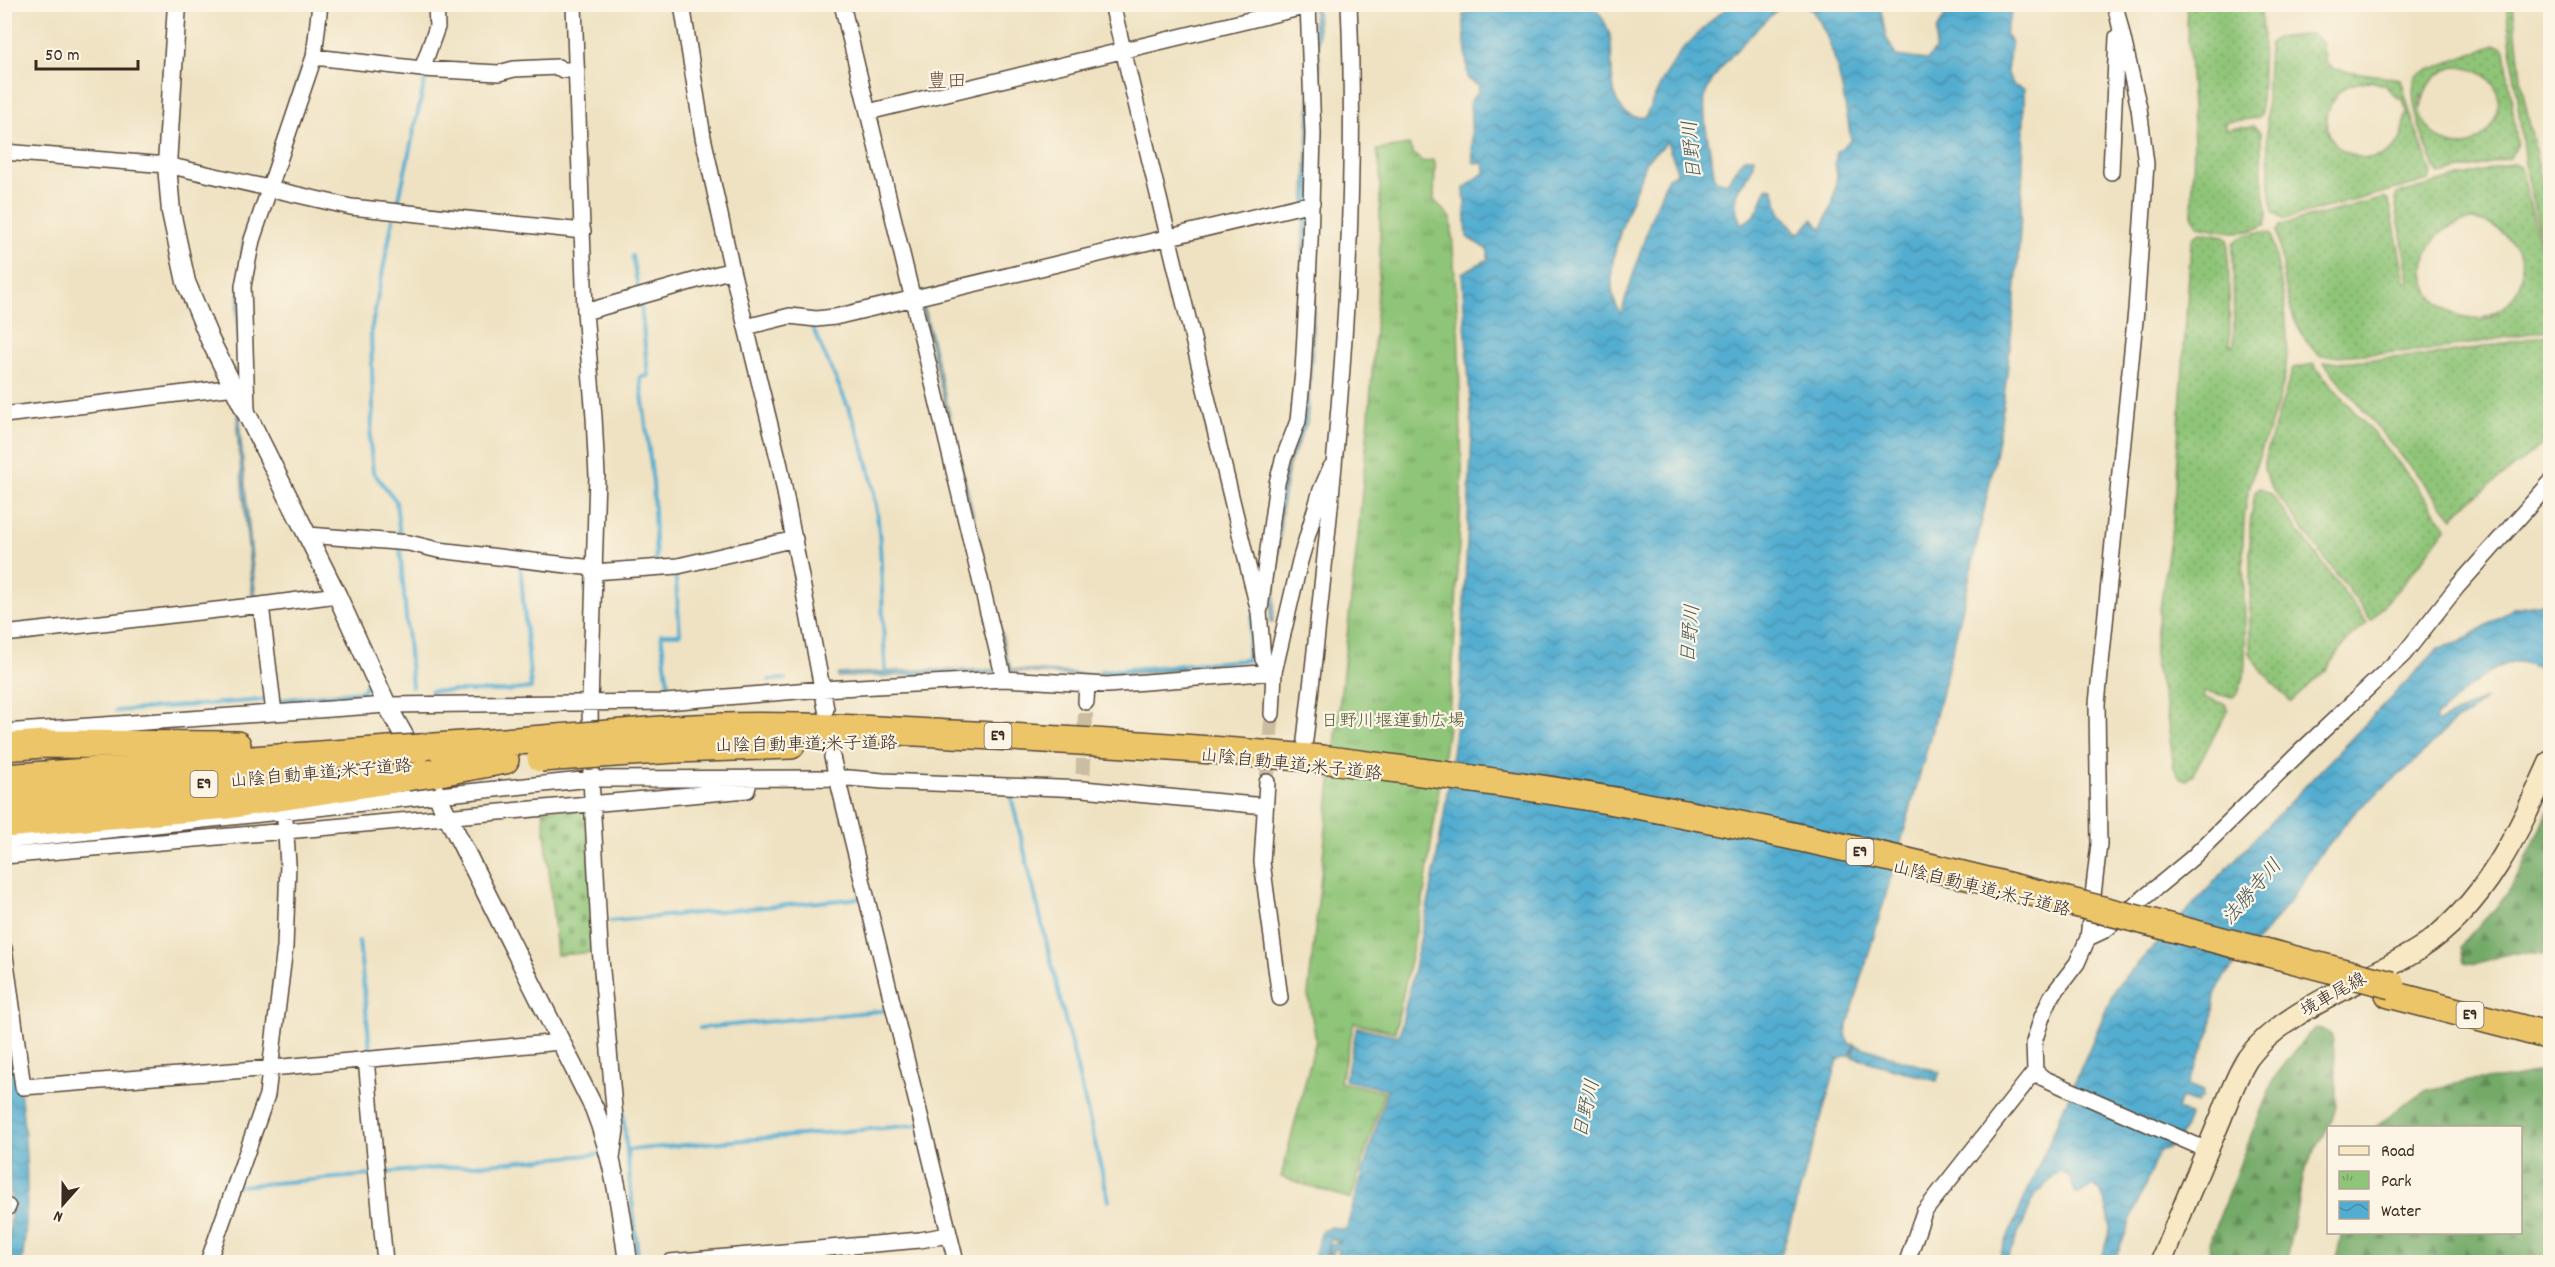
<svg xmlns="http://www.w3.org/2000/svg" width="2555" height="1267" viewBox="0 0 2555 1267" font-family="Dekko,'Klee One',sans-serif">
  <defs>
    <pattern id="grass-dots" width="8" height="8" patternUnits="userSpaceOnUse" patternTransform="scale(1.5)"><rect width="8" height="8" fill="#8fc578"/><path d="M2 2h.1M6 6h.1" fill="none" stroke="#76a062" stroke-width="1.8" stroke-linecap="round"/></pattern>
    <pattern id="forest-firs" width="22" height="20" patternUnits="userSpaceOnUse" patternTransform="scale(1.5)"><rect width="22" height="20" fill="#73aa68"/><path d="M5 1l3.5 6h-7zM16 11l3.5 6h-7z" fill="#608b55"/></pattern>
    <pattern id="cemetery-stones" width="16" height="16" patternUnits="userSpaceOnUse" patternTransform="scale(1.5)"><rect width="16" height="16" fill="#8fc578"/><path d="M2 7V4a2 2 0 0 1 4 0v3zM10 15v-3a2 2 0 0 1 4 0v3z" fill="#76a062"/></pattern>
    <pattern id="park-tufts" width="24" height="20" patternUnits="userSpaceOnUse" patternTransform="scale(1.5)"><rect width="24" height="20" fill="#8fc578"/><path d="M3 7l-1-3M5 7V3M7 7l1-3M15 17l-1-3M17 17v-4M19 17l1-3" fill="none" stroke="#76a062"/></pattern>
    <pattern id="water-waves" width="16" height="10" patternUnits="userSpaceOnUse" patternTransform="scale(1.5)"><rect width="16" height="10" fill="#53add0"/><path d="M0 5q4-4 8 0t8 0" fill="none" stroke="#468da8"/></pattern>
  </defs>
  <rect width="100%" height="100%" fill="#fcf5e5"/>
  <filter id="ink" filterUnits="userSpaceOnUse"><feTurbulence type="fractalNoise" baseFrequency=".0167" numOctaves="2"/><feDisplacementMap in="SourceGraphic" scale="12" xChannelSelector="R" yChannelSelector="G"/><feConvolveMatrix kernelMatrix="1 2 1 2 8 2 1 2 1" color-interpolation-filters="sRGB"/></filter>
  <filter id="wash" filterUnits="userSpaceOnUse"><feTurbulence type="fractalNoise" baseFrequency=".008" numOctaves="4" result="noise"/><feDisplacementMap in="SourceGraphic" scale="24" xChannelSelector="R" yChannelSelector="G"/><feGaussianBlur stdDeviation="1.35" result="paint"/><feColorMatrix in="noise" values="0 0 0 0 0 0 0 0 0 0 0 0 0 0 0 0 0 1.4 0 .05"/><feComposite in="paint" operator="in"/></filter>
  <g filter="url(#wash)">
    <rect width="100%" height="100%" fill="#efe2c2"/>
    <!-- grass -->
    <path fill="url(#grass-dots)" stroke="#65784b" stroke-width="1.5" fill-rule="evenodd" d="M2186,5H2260L2263,32L2261,114L2258,118L2226,122V129L2254,126L2261,133L2262,176L2268,216L2266,224C2245,237 2222,231 2199,226L2192,215L2194,142Z
      M2506,5H2513L2522,88L2550,222V283L2525,164Z
      M2312,34L2322,42L2326,63L2334,69L2401,79L2411,116L2432,173L2429,180L2285,219L2273,212C2266,156 2265,101 2269,45L2276,38ZM2371,81L2384,85L2398,98L2402,97L2408,115L2405,116C2405,187 2303,158 2332,102C2340,86 2355,82 2371,81Z
      M2495,45L2503,47L2505,50L2517,143L2510,158L2441,175L2435,168C2427,147 2403,95 2418,74ZM2455,67C2542,71 2479,186 2431,131C2421,119 2417,110 2420,95L2422,96L2421,109C2424,88 2432,74 2455,67Z
      M2513,163L2521,167C2532,218 2551,273 2550,326L2547,330L2441,349L2335,356H2320C2284,324 2285,277 2277,231L2281,225L2385,198L2389,202L2391,209L2405,282L2409,280L2395,199L2397,194ZM2473,220C2512,225 2540,269 2509,302C2501,311 2490,314 2481,318L2496,313L2497,315L2479,321L2478,318C2410,319 2404,229 2473,220Z
      M2201,232L2225,236L2228,240L2230,345L2234,346L2233,244C2240,235 2261,229 2271,234C2281,281 2294,337 2283,384C2273,428 2250,467 2245,512C2239,566 2249,622 2244,677L2238,693L2233,697L2204,692L2203,698L2226,704L2228,710L2193,774L2187,780L2180,777L2174,768L2166,709L2155,662V643L2173,519L2191,243L2194,236Z
      M2548,335L2550,336V439L2460,509L2453,518L2324,363L2445,354Z
      M2313,364L2398,462L2447,527L2418,566L2371,620L2270,485L2264,470V461L2293,368Z
      M2260,488L2271,494L2367,623L2346,641L2327,669L2291,702L2261,670L2250,653V525L2255,492Z"/>
    <!-- forest -->
    <path fill="url(#forest-firs)" stroke="#576a43" stroke-width="1.5" d="M2550,806V954L2511,953L2475,964L2464,962L2461,947C2472,929 2491,916 2504,898C2524,871 2536,836 2550,806Z
      M2315,1029L2325,1030L2332,1036L2336,1068V1105L2332,1120L2305,1169L2288,1249L2287,1262H2208L2211,1237L2274,1078L2307,1035Z
      M2550,1069V1262H2335L2342,1233L2520,1232V1128L2376,1127L2402,1106L2427,1090L2469,1081L2510,1078Z"/>
    <!-- cemetery -->
    <path fill="url(#cemetery-stones)" stroke="#65784b" stroke-width="1.5" d="M586,806L596,952L557,955L543,810Z"/>
    <!-- park -->
    <path fill="url(#park-tufts)" stroke="#65784b" stroke-width="1.5" d="M1409,145L1412,152L1423,162L1432,160L1435,163L1434,200L1451,218L1458,322L1462,474L1454,650L1448,726L1424,894L1395,1032L1354,1023L1340,1082L1384,1092L1351,1199L1281,1177L1316,1040L1308,995L1358,535L1369,417L1380,257V170L1377,150Z"/>
    <!-- water -->
    <path fill="url(#water-waves)" stroke="#476c77" stroke-width="1.5" fill-rule="evenodd" d="M1591,4C1600,12 1610,29 1611,41C1613,65 1605,122 1645,117L1663,79L1681,51L1716,16L1732,5H1784C1764,20 1709,73 1705,97C1702,121 1712,156 1715,180L1727,183L1744,158L1754,157C1751,190 1724,181 1741,224C1759,217 1760,203 1767,187L1773,188L1780,212L1797,233L1803,231L1812,219L1822,229L1833,202L1837,175L1835,163L1837,152L1851,140C1845,102 1835,32 1807,5H1880L1886,37L1896,56L1927,60L1935,50L1937,30L1951,5H2014L2005,33L2011,43L2007,72L2014,86L2024,89C2025,195 2016,307 2002,413C1995,466 1982,518 1971,571C1936,728 1890,881 1845,1035L1850,1044H1854L1850,1056H1846L1838,1060L1779,1262H1336L1339,1250L1335,1248L1331,1262H1326L1331,1244L1341,1242L1331,1239L1324,1262H1312L1322,1231L1331,1227L1346,1230L1387,1090L1345,1080L1357,1027L1399,1036L1431,891L1444,815L1460,693L1472,432L1462,273L1488,259V250L1467,237L1464,188L1485,172L1484,164L1473,162L1470,101L1478,92L1479,86L1468,79L1463,15L1474,11L1473,5ZM1667,141C1670,154 1675,158 1677,173L1668,177L1650,221L1621,314C1597,280 1625,216 1639,181C1642,175 1643,166 1647,160C1653,152 1660,152 1667,141Z
      M1314,5H1317L1322,129L1312,356L1307,422L1289,465L1282,506L1273,623H1270C1274,568 1272,499 1293,448Z
      M301,69L304,70L246,244L240,430L256,602L253,601L237,429L239,379L237,311L243,243Z
      M923,302L1007,657L1012,669L1090,674L1184,667V670L1089,677L1009,671L921,305Z
      M2550,602V659L2535,667C2528,664 2520,661 2512,662C2487,668 2455,700 2436,717L2435,721L2439,722L2485,699L2468,715L2452,723L2411,765L2356,811L2318,857L2299,889L2268,929L2224,977L2215,995L2211,1029L2188,1085L2203,1091L2202,1099L2199,1098L2197,1103L2181,1098L2177,1109L2190,1115L2177,1145L2159,1151L2114,1262H2100C2103,1252 2109,1240 2110,1229C2110,1217 2104,1190 2093,1185L2079,1194L2075,1192C2071,1181 2072,1174 2059,1172L2036,1194L2006,1262H1997L2116,987L2260,833L2439,648L2461,642L2513,608Z
      M920,670H996V673L838,677V674Z
      M4,973C17,1069 36,1166 22,1262H5C17,1209 7,1156 4,1102C2,1059 4,1016 4,973Z
      M1855,1045L1940,1072L1937,1081L1852,1057Z"/>
    <g fill="none" stroke-linecap="round" stroke-linejoin="round">
      <!-- stream -->
      <path stroke="#53add0" stroke-width="4" d="M397,208L425,80
        M393,219L371,331L373,406L370,442L373,472L396,501L400,538
        M632,256L639,293
        M641,306L648,376L640,377L653,483L656,565
        M811,324C832,373 860,424 871,477C885,541 880,608 886,673
        M400,547L412,687
        M1100,671L1247,660L1252,616
        M769,680L785,679
        M431,691H506L531,688L520,563
        M669,691L661,634H680L675,570
        M278,700L363,691L369,679
        M116,711L263,700L266,696
        M1010,792L1109,1201
        M610,921L863,898
        M359,941L370,1049L376,1052
        M700,1028L890,1010
        M616,1039L617,1054
        M621,1095L638,1258
        M628,1150L917,1125
        M381,1173L601,1154
        M238,1186L372,1175
        M618,1250L619,1262"/>
    </g>
  </g>
  <g filter="url(#ink)">
    <g fill="none" stroke-linecap="round" stroke-linejoin="round">
      <!-- minor-tunnel -->
      <path stroke="#cbbda1" stroke-width="15" stroke-dasharray="15 8" stroke-linecap="butt" d="M827,721L832,757
        M1083,774L1086,702
        M1267,782L1272,714"/>
      <defs>
        <path id="minor" d="M574,4L585,312L594,417L597,476L590,705L591,779L600,948L616,1130L612,1158
          M682,4L703,137L732,270L780,466L826,709
          M842,4L1004,679
          M1112,4L1259,612L1263,659L1274,672
          M2115,4L2139,108L2146,164L2136,310L2097,704L2099,844L2088,938L2077,963L2051,997L2042,1017L2034,1042L2035,1071L2043,1078L2207,1150
          M314,57L422,69L499,73L514,69L558,67L563,70H577
          M422,69L437,27L436,4
          M868,112L1308,6
          M4,152L167,165L351,207L583,231
          M2111,172L2117,37
          M585,312L732,270
          M746,327L790,316L816,319L835,317L1312,203
          M247,410L243,286L252,240L314,57L320,4
          M4,415L235,387
          M308,535L409,543L438,550L593,568
          M593,572L678,566L795,539
          M1260,609L1277,483L1283,460L1298,421L1303,372L1310,242L1313,133L1308,4
          M4,634L261,605
          M1086,702L1087,684
          M274,713L261,605L337,595
          M1272,714L1274,672L1300,561L1321,490L1331,467
          M4,732L387,705L666,702L822,689L1004,679L1107,685L1274,672
          M1305,740C1333,496 1360,251 1349,4
          M832,757L956,1262
          M1267,782L1262,862L1280,998
          M4,841L591,779L849,778L883,781L1083,789L1265,806
          M4,856L747,790L750,778
          M2088,938L2105,930L2192,858L2300,752L2404,654L2457,587L2550,483
          M4,948L23,1087L271,1068L561,1042
          M366,1059L385,1262
          M4,1205L8,1207
          M208,1262L267,1095L285,947L288,864L285,821
          M670,1262L920,1240L948,1235
          M1907,1262L1924,1212L2035,1071"/>
        <path id="tertiary" d="M177,4L167,165L171,212L186,282L210,340L337,595L387,705L437,795L594,1108C614,1159 621,1209 628,1262"/>
        <path id="secondary" d="M2161,1262C2180,1215 2200,1167 2220,1120C2228,1100 2236,1076 2248,1058C2284,1009 2368,981 2419,949C2485,906 2519,831 2550,762"/>
        <path id="motorway" d="M675,729C767,723 860,729 952,734C1075,740 1198,748 1321,759
          M4,747L43,744L237,745
          M421,748L530,740
          M675,749L791,745
          M434,773L505,760
          M4,778L389,750
          M4,800L318,775
          M4,824L228,805L407,777
          M2389,994L2550,1036"/>
      </defs>
      <!-- minor casing -->
      <use href="#minor" stroke="#564637" stroke-width="18"/>
      <!-- tertiary casing -->
      <use href="#tertiary" stroke="#564637" stroke-width="21"/>
      <!-- secondary casing -->
      <use href="#secondary" stroke="#564637" stroke-width="24"/>
      <!-- motorway casing -->
      <use href="#motorway" stroke="#564637" stroke-width="30"/>
      <!-- minor -->
      <use href="#minor" stroke="#fff" stroke-width="15"/>
      <!-- tertiary -->
      <use href="#tertiary" stroke="#fff" stroke-width="18"/>
      <!-- secondary -->
      <use href="#secondary" stroke="#f8e8c3" stroke-width="21"/>
      <!-- motorway -->
      <use href="#motorway" stroke="#edc569" stroke-width="27"/>
      <defs>
        <path id="motorway-bridge" d="M530,740L675,729
          M389,750L421,748
          M541,758L675,749
          M1321,759C1428,773 1536,786 1642,806C1895,852 2143,921 2392,985
          M407,777L434,773"/>
      </defs>
      <!-- motorway-bridge casing -->
      <use href="#motorway-bridge" stroke="#564637" stroke-width="30" stroke-linecap="butt"/>
      <!-- motorway-bridge -->
      <use href="#motorway-bridge" stroke="#edc569" stroke-width="27"/>
    </g>
  </g>
  <g text-anchor="middle" dominant-baseline="central" stroke-width="4.5" stroke-linejoin="round" paint-order="stroke">
    <!-- shield labels -->
    <g fill="#fcf5e5" stroke="#75675a" stroke-width="1.5">
      <rect x="984.5" y="723" width="27" height="26" rx="4.5"/>
      <rect x="190.5" y="771" width="27" height="26" rx="4.5"/>
      <rect x="1846.5" y="839" width="27" height="26" rx="4.5"/>
      <rect x="2456.5" y="1002" width="27" height="26" rx="4.5"/>
    </g>
    <g font-size="16" font-weight="bold" fill="#3b2a1e">
      <text x="998" y="736">E9</text>
      <text x="204" y="784">E9</text>
      <text x="1860" y="852">E9</text>
      <text x="2470" y="1015">E9</text>
    </g>
    <!-- park labels -->
    <g font-size="18" fill="#545839" stroke="#fcf5e5">
      <text x="1393" y="722">日野川堰運動広場</text>
    </g>
    <!-- street labels -->
    <g font-size="18" fill="#3b2a1e" stroke="#fcf5e5">
      <text transform="translate(806 746) rotate(-1)">山陰自動車道;米子道路</text>
      <text transform="translate(1291 766) rotate(6)">山陰自動車道;米子道路</text>
      <text transform="translate(321 775) rotate(-5)">山陰自動車道;米子道路</text>
      <text transform="translate(1981 890) rotate(14)">山陰自動車道;米子道路</text>
      <text transform="translate(2334 996) rotate(-29)">境車尾線</text>
    </g>
    <!-- neighbourhood labels -->
    <g font-size="20" fill="#735249" stroke="#fcf5e5">
      <text x="947" y="83">豊田</text>
    </g>
    <!-- water labels -->
    <g font-size="20" font-style="italic" fill="#43585c" stroke="#fcf5e5">
      <text transform="translate(1694 150) rotate(-95)">日野川</text>
      <text transform="translate(1692 634) rotate(-85)">日野川</text>
      <text transform="translate(2253 893) rotate(-49)">法勝寺川</text>
      <text transform="translate(1588 1109) rotate(-77)">日野川</text>
    </g>
  </g>
  <!-- margin -->
  <rect width="2555" height="1267" fill="none" stroke="#fcf5e5" stroke-width="24"/>
  <!-- legend -->
  <rect x="2327" y="1126" width="195" height="108" fill="#fcf5e5" stroke="#afa495" stroke-width="1.5"/>
  <rect x="2339" y="1146" width="30" height="9" fill="#f8e8c3" stroke="#afa495" stroke-width="1.5"/>
  <text x="2381" y="1156" font-size="18" fill="#3b2a1e">Road</text>
  <rect x="2339" y="1171" width="30" height="18" fill="url(#park-tufts)" stroke="#afa495" stroke-width="1.5"/>
  <text x="2381" y="1186" font-size="18" fill="#3b2a1e">Park</text>
  <rect x="2339" y="1201" width="30" height="18" fill="url(#water-waves)" stroke="#afa495" stroke-width="1.5"/>
  <text x="2381" y="1216" font-size="18" fill="#3b2a1e">Water</text>
  <!-- north arrow -->
  <g transform="translate(63 1204) rotate(201)" stroke="#fcf5e5" stroke-width="4.5" paint-order="stroke">
  <path d="M0-4.5L10 22L0 15L-10 22Z" fill="#3b2a1e"/>
  <text y="-9" font-size="16" font-weight="bold" text-anchor="middle" fill="#3b2a1e">N</text>
  </g>
  <!-- scale -->
  <path d="M36 60v9h102v-9" fill="none" stroke="#3b2a1e" stroke-width="3"/>
  <text x="45" y="60" font-size="18" fill="#3b2a1e" stroke="#fcf5e5" stroke-width="4.5" paint-order="stroke">50 m</text>
</svg>
